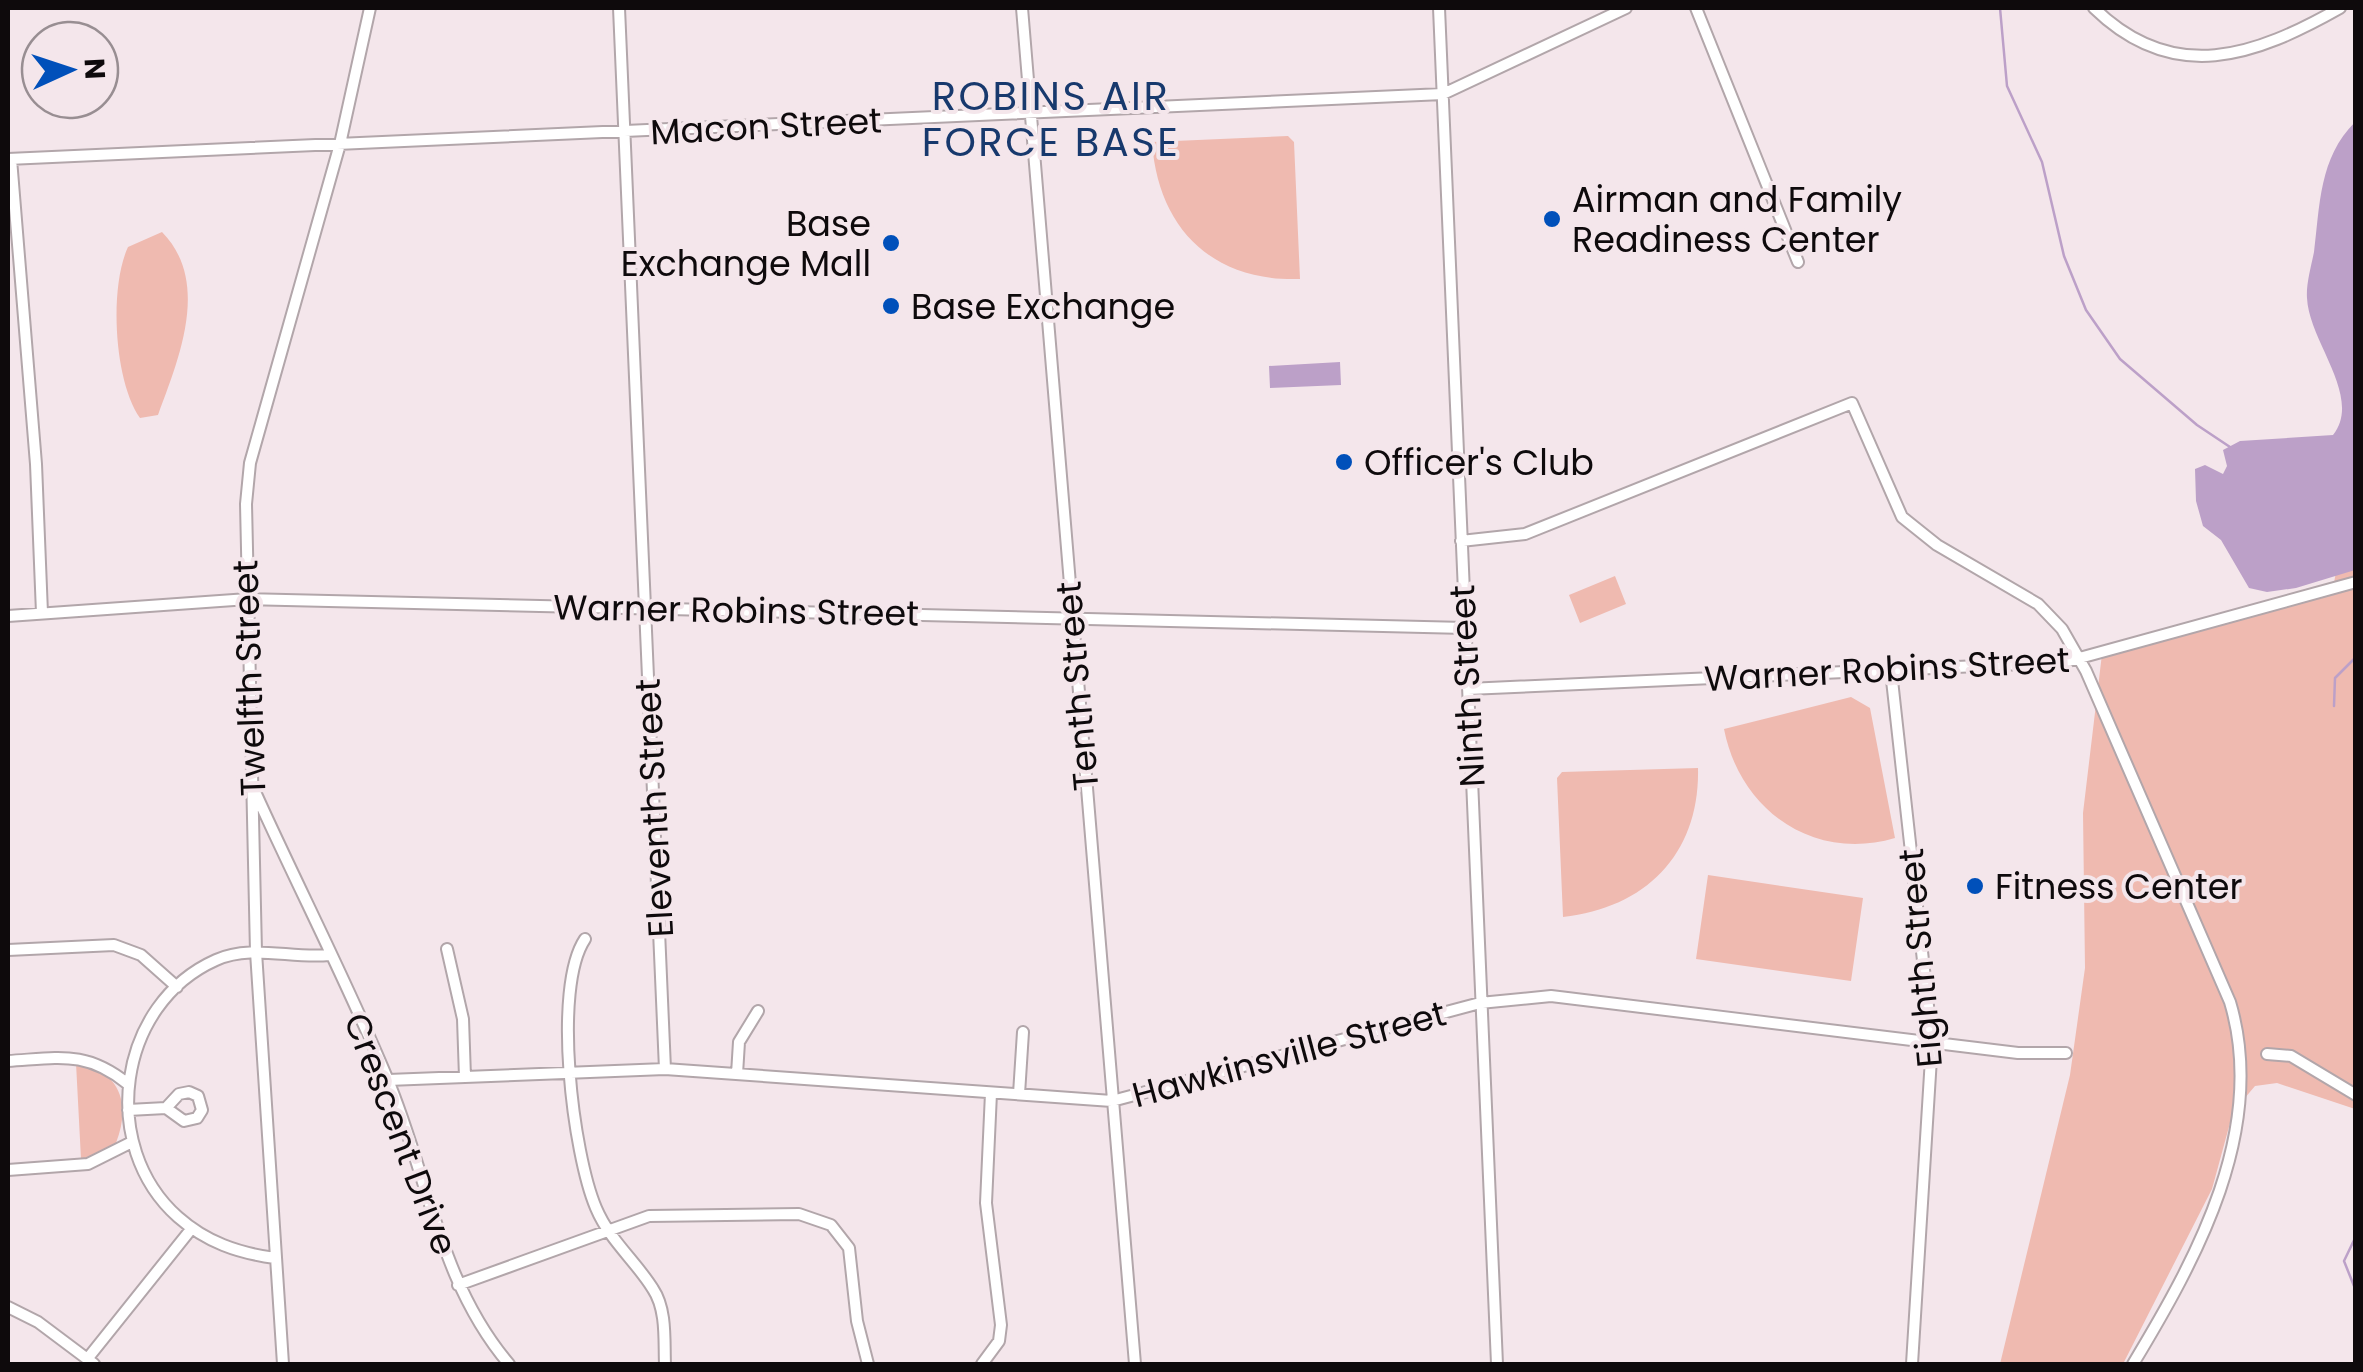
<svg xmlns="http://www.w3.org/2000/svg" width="2363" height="1372" viewBox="0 0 2363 1372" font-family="Poppins,sans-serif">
  <rect width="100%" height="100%" fill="#f4e6eb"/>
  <!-- green -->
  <path fill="#efbab0" d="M1288,136L1294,142L1300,279C1213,282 1158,229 1152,142Z
    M162,232C211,282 179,358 158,415L140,418C114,381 109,288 128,247Z
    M2355,463V1109L2277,1083L2255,1086L2233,1112L2212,1189L2123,1364H2000L2070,1075L2085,968L2083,813L2102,654L2334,583Z
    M1615,576L1626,604L1580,623L1569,595Z
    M1851,697L1870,708L1895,838C1814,862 1740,811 1724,729Z
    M1698,768C1700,853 1647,908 1563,917L1557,778L1562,772Z
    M1708,875L1863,898L1851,981L1696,959Z
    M76,1063C121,1071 131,1104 116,1143L99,1155L81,1159Z"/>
  <!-- water -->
  <path fill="#bca0c8" d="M2355,122V570L2296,588L2267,592L2249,588L2221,540L2203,526L2196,501L2195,469L2205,465L2223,474L2227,466L2223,450L2240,441L2333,435C2363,397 2309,342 2307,298C2306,284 2311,267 2314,252C2320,205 2319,158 2355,122Z
    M1340,362L1341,385L1270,388L1269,366Z"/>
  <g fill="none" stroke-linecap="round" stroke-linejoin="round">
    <!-- stream -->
    <path stroke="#bca0c8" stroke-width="2.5" d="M2000,8L2007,86L2042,162L2064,256L2086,310L2120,359L2197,425L2230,447
      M2334,706L2335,678L2356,657
      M2355,754L2356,757
      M2356,1236L2344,1261L2356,1291"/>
    <defs>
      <path id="street" d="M619,8L665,1069
        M1022,8L1135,1364
        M1439,8L1497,1364
        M1696,8L1798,262
        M2094,8C2174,86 2255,56 2340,8
        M8,159L1443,94L1626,8
        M11,159L36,464L42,613
        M1461,541L1525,534L1852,403L1902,517L1937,545L2038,604L2062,629L2086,671L2230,1002C2268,1129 2197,1258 2133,1364
        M8,616L248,599L1465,628
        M1891,671L1932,1042L1912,1364
        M1468,689L2065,662L2356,582
        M256,794C299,889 347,982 387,1078C428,1175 439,1282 509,1364
        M585,939C552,988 573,1154 596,1208C610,1241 635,1260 653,1289C667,1310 664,1341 665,1364
        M447,949L463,1019L465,1077
        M8,950L114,945L141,955L177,987
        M2267,1054L2291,1056L2356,1095
        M8,1061C59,1058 86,1050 128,1084
        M737,1074L739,1042L758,1011
        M388,1080L665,1069L1112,1101L1480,1003L1551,996L2018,1053H2066
        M189,1092L198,1096L202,1110L197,1118L184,1121L166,1108L179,1094Z
        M1019,1094L1023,1032
        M128,1110L166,1108
        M8,1170L88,1164L132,1142
        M275,1258C238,1253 206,1242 178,1217C98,1146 117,1004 216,960C252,944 291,959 329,955
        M458,1285L649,1216L799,1214L831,1225L849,1248L857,1321L868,1364
        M8,1307L38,1322L94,1364
        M88,1358L192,1228
        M283,1364L256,952L246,504L250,463L340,144L370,8
        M982,1364L999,1341L1001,1325L986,1203L991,1093"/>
    </defs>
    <!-- street casing -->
    <use href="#street" stroke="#b2a6aa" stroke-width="14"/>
    <!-- street -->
    <use href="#street" stroke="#fff" stroke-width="10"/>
  </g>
  <!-- markers -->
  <g fill="#0050ba" stroke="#f4e6eb" stroke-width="4">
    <circle cx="1552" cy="219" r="10"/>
    <circle cx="891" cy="243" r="10"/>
    <circle cx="891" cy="306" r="10"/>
    <circle cx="1344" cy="462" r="10"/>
    <circle cx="1975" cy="886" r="10"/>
  </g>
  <g text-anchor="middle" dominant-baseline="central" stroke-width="8" stroke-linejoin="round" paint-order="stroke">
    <!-- street labels -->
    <g font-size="35" fill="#0e0a0c" stroke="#f4e6eb">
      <text transform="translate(766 126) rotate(-3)">Macon Street</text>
      <text transform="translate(736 610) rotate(1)">Warner Robins Street</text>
      <text transform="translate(1887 669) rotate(-3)">Warner Robins Street</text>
      <text transform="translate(249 678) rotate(-92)">Twelfth Street</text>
      <text transform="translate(1077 686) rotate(-95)">Tenth Street</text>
      <text transform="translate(1467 686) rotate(-93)">Ninth Street</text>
      <text transform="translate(654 808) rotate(-93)">Eleventh Street</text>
      <text transform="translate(1920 958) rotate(-95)">Eighth Street</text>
      <text transform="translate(1289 1054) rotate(-15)">Hawkinsville Street</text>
      <text transform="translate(401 1134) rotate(69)">Crescent Drive</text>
    </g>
    <!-- poi labels -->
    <g font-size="35" fill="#0e0a0c" stroke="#f4e6eb" text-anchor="start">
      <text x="1572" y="199">Airman and Family<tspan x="1572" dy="40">Readiness Center</tspan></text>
      <text x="871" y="223" text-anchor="end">Base<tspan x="871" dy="40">Exchange Mall</tspan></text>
      <text x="911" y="306">Base Exchange</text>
      <text x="1364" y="462">Officer's Club</text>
      <text x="1995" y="886">Fitness Center</text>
    </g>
    <!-- quarter labels -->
    <g font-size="40" letter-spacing="2.5" fill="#17396d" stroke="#f4e6eb">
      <text x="1051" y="96">ROBINS AIR<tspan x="1051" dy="46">FORCE BASE</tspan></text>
    </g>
  </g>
  <!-- border -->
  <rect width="2363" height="1372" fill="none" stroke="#0e0a0c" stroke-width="20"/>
  <!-- north arrow -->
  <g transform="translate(70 70) rotate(87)"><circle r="48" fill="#f4e6eb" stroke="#988e92" stroke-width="2.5"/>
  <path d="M0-8L18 38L0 25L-18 38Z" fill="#0050ba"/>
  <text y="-15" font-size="28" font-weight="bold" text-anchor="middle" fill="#0e0a0c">N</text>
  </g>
</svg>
